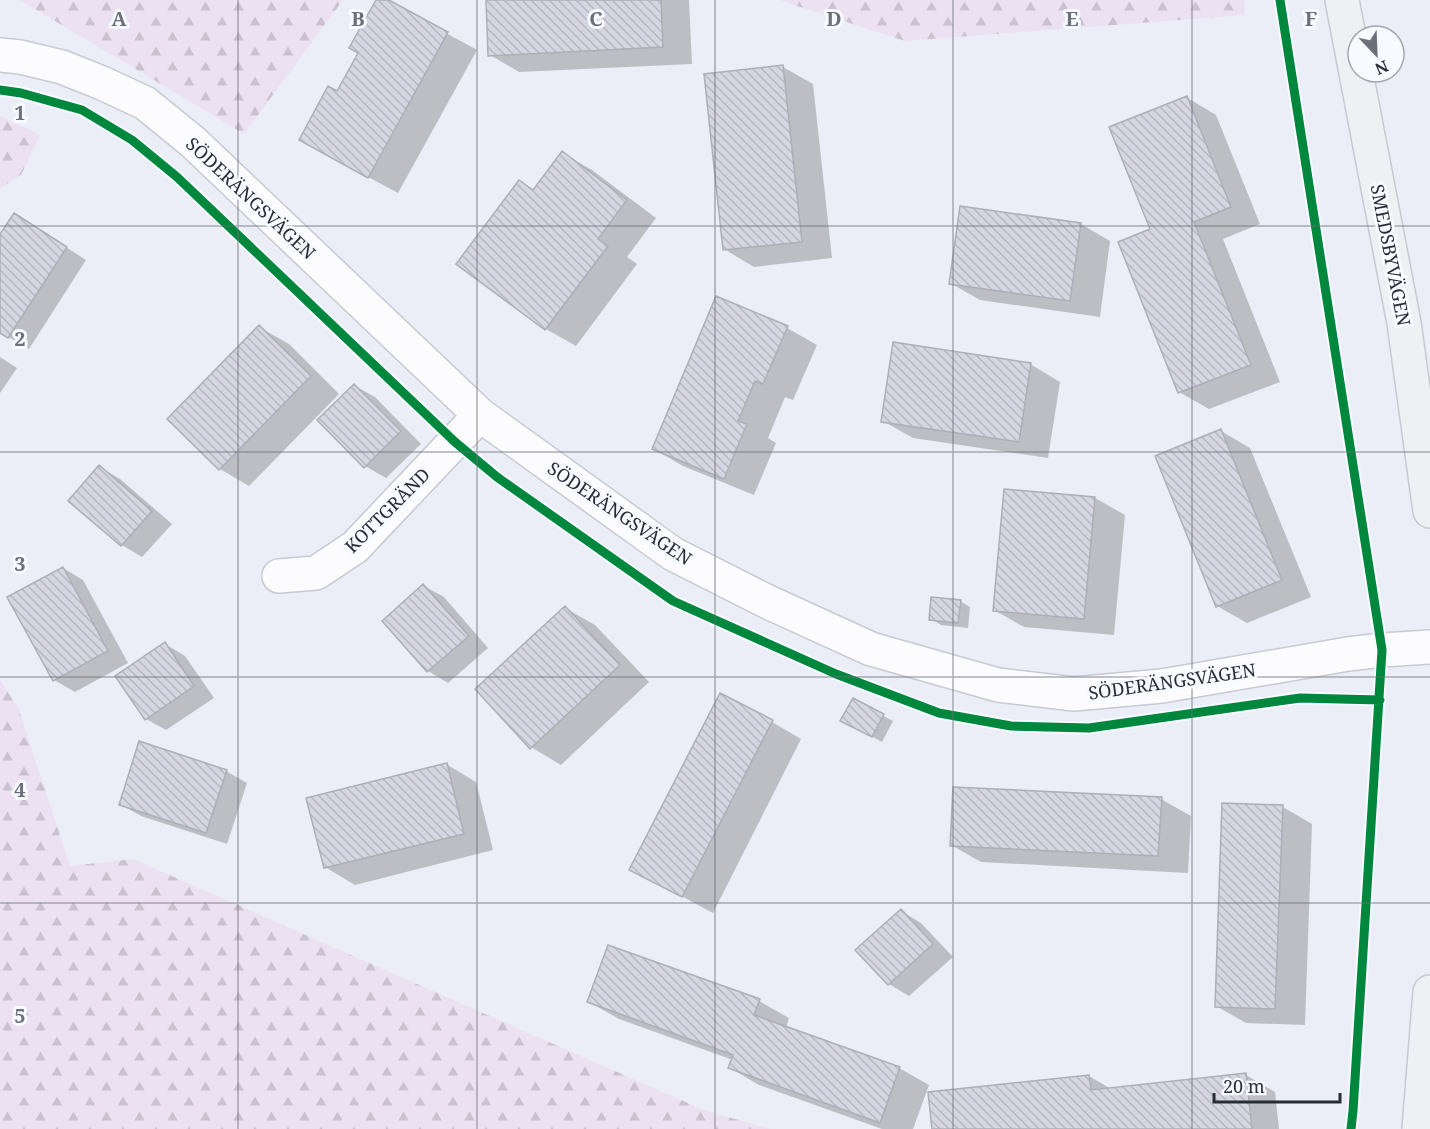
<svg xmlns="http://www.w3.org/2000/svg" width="1430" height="1129" viewBox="0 0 1430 1129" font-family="'Noto Serif',serif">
  <defs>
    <pattern id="forest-firs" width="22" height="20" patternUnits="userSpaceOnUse" patternTransform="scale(1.5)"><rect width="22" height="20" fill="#ece1f3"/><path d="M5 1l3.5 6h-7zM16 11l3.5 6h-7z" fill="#cac1d1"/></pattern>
    <pattern id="building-back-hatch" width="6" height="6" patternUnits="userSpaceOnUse" patternTransform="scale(1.5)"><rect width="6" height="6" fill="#d6d6e2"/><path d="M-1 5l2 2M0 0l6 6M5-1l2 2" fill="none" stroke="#b8b8c2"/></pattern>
  </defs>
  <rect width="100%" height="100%" fill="#ebeef6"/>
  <!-- forest -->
  <path fill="url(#forest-firs)" d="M20,0H343L244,134Z
    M779,0H1244L1245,15L905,41Z
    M0,116L40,135L21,175L0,188Z
    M0,680L18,707L70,866L133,859L706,1111L771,1129H0Z"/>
  <!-- shadow -->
  <path fill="#0003" d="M377,0H386L477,50L398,193L331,157L338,93L360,53Z
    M487,0H689L692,64L519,72L490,55Z
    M783,67L813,84L832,258L754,267L724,249Z
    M1186,97L1216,115L1260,224L1223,239L1280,382L1209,409L1179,392L1152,229Z
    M562,153L592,170L656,218L627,257L637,264L576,346L546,329L458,264L519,182L535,191Z
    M1081,224L1110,241L1100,317L980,300L950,283Z
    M35,227L86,260L29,349L0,332V237Z
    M259,327L289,344L339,394L249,486L220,469Z
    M787,328L817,345L793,400L785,397L768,438L776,443L754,495L683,466L654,449Z
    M0,357L17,368L0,393Z
    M1030,364L1060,382L1048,458L913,438L883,421Z
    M355,386L375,397L421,444L386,478L365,466Z
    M1221,431L1250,448L1311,597L1247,623L1217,606Z
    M99,467L120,479L172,524L142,557L122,545L70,500Z
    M1095,498L1125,515L1114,635L1024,627L994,610Z
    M63,568L83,580L128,663L75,692L54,680Z
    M424,586L444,597L488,648L448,683L428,671Z
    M960,601L970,607L968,628L941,625L931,619Z
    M565,608L595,625L649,682L561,765L531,747Z
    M165,644L185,656L214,698L166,730L146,719Z
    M853,700L893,721L882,742L842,720Z
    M772,722L801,739L713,913L631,869Z
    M446,764L476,782L493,850L355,885L325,867Z
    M226,771L247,783L227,844L141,816L120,804Z
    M1161,799L1191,816L1188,873L981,862L951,845Z
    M1283,807L1312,824L1305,1025L1246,1023L1216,1006Z
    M901,911L921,923L953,957L909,996L889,984Z
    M609,947L759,1001L789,1018L786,1028L899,1068L929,1085L913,1129H882L759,1085L730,1068L733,1060L619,1019L589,1002Z
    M1246,1075L1275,1092L1279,1129H934L1089,1076L1111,1089Z"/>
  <!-- building -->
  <path fill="url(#building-back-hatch)" stroke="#adaeb6" stroke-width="1.5" d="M376,0H389L448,32L368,178L299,140L328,86L337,91L358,53L349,48Z
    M486,0H661L663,47L488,56Z
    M783,65L802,242L723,250L704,74Z
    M1187,96L1231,207L1194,222L1251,365L1178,393L1118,242L1150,229L1109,127Z
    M562,151L627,200L598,239L608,246L545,330L456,264L519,180L533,190Z
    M960,206L1081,223L1070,301L949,284Z
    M14,213L67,247L8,338L0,333V234Z
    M716,296L788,326L763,384L755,381L738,421L747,424L724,479L652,449Z
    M259,325L311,376L219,470L167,419Z
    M893,342L1031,363L1019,442L881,422Z
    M354,384L401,431L364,468L317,420Z
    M1221,429L1282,580L1216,607L1155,456Z
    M99,465L152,511L121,546L68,501Z
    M1004,489L1095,497L1084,619L993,611Z
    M63,567L108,651L53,681L7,597Z
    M423,584L469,636L427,672L382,621Z
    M931,597L961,600L958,623L929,620Z
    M565,606L620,665L530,749L475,689Z
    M165,642L194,686L145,720L115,676Z
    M720,693L773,720L682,897L629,870Z
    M853,698L884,714L872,737L840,721Z
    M139,741L227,770L206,833L119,805Z
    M447,763L464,834L324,868L306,798Z
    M953,787L1162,797L1158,856L950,846Z
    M1222,803L1283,805L1275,1009L1215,1007Z
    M901,909L933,944L888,985L855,950Z
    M608,945L760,999L754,1015L900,1067L880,1123L728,1068L733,1055L587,1002Z
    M1246,1073L1252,1129H932L928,1092L1089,1075L1091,1090Z"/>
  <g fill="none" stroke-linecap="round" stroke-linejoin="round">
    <defs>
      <path id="minor" d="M0,55L20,57L62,67L102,83L145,103L193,142L480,415L673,554L768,602L871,649L998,685L1074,694L1162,686L1348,654L1382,650L1430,647
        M279,576L316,573L355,547L480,415"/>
      <path id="secondary" d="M1342,0L1404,323L1430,511
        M1419,1129L1430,992"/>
    </defs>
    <!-- minor casing -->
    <use href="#minor" stroke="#c7cad2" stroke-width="36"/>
    <!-- secondary casing -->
    <use href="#secondary" stroke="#c7cad2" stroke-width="36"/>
    <!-- minor -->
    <use href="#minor" stroke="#fcfcfe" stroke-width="33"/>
    <!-- secondary -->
    <use href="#secondary" stroke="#edf1f3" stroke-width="33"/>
    <defs>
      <path id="cycleway" d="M1280,0L1382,650L1353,1111L1351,1129
        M0,90L21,93L82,110L132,140L177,177L455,442L497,477L673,601L836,674L939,713L1011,726L1089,728L1300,698L1380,700"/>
    </defs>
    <!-- cycleway casing -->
    <use href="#cycleway" stroke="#f7faff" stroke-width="13"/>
    <!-- cycleway -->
    <use href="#cycleway" stroke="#00873e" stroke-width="9"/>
  </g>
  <!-- grid -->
  <path fill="none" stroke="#6c7079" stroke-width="1.5" stroke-opacity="0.55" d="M238,0V1129M477,0V1129M715,0V1129M953,0V1129M1192,0V1129M0,226H1430M0,452H1430M0,677H1430M0,903H1430"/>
  <g text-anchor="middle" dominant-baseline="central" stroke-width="6" stroke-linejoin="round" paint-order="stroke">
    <!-- street labels -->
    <g font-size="18" fill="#282c35" stroke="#f7faff">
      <text transform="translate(251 198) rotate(43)">SÖDERÄNGSVÄGEN</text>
      <text transform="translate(1391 255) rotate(79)">SMEDSBYVÄGEN</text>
      <text transform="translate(387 510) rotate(-45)">KOTTGRÄND</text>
      <text transform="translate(620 513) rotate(34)">SÖDERÄNGSVÄGEN</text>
      <text transform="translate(1172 681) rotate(-8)">SÖDERÄNGSVÄGEN</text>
    </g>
  </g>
  <g font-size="20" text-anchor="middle" font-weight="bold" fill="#6c7079" stroke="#f7faff" stroke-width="6" stroke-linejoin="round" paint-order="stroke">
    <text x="119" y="26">A</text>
    <text x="358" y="26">B</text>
    <text x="596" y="26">C</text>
    <text x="834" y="26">D</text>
    <text x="1072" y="26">E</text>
    <text x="1311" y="26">F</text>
    <text x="20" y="120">1</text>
    <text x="20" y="346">2</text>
    <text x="20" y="571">3</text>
    <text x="20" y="797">4</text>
    <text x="20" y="1023">5</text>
  </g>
  <!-- north arrow -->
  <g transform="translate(1376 54) rotate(157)"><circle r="28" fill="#f7faff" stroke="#a4a8ae" stroke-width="1.5"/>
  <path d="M0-4.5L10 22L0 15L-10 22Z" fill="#6c7079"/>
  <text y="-9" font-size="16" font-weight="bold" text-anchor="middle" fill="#282c35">N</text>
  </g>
  <!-- scale -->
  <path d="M1214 1093v9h126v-9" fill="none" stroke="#282c35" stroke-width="3"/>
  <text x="1223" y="1093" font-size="18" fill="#282c35" stroke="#f7faff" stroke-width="4.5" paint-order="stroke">20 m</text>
</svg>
